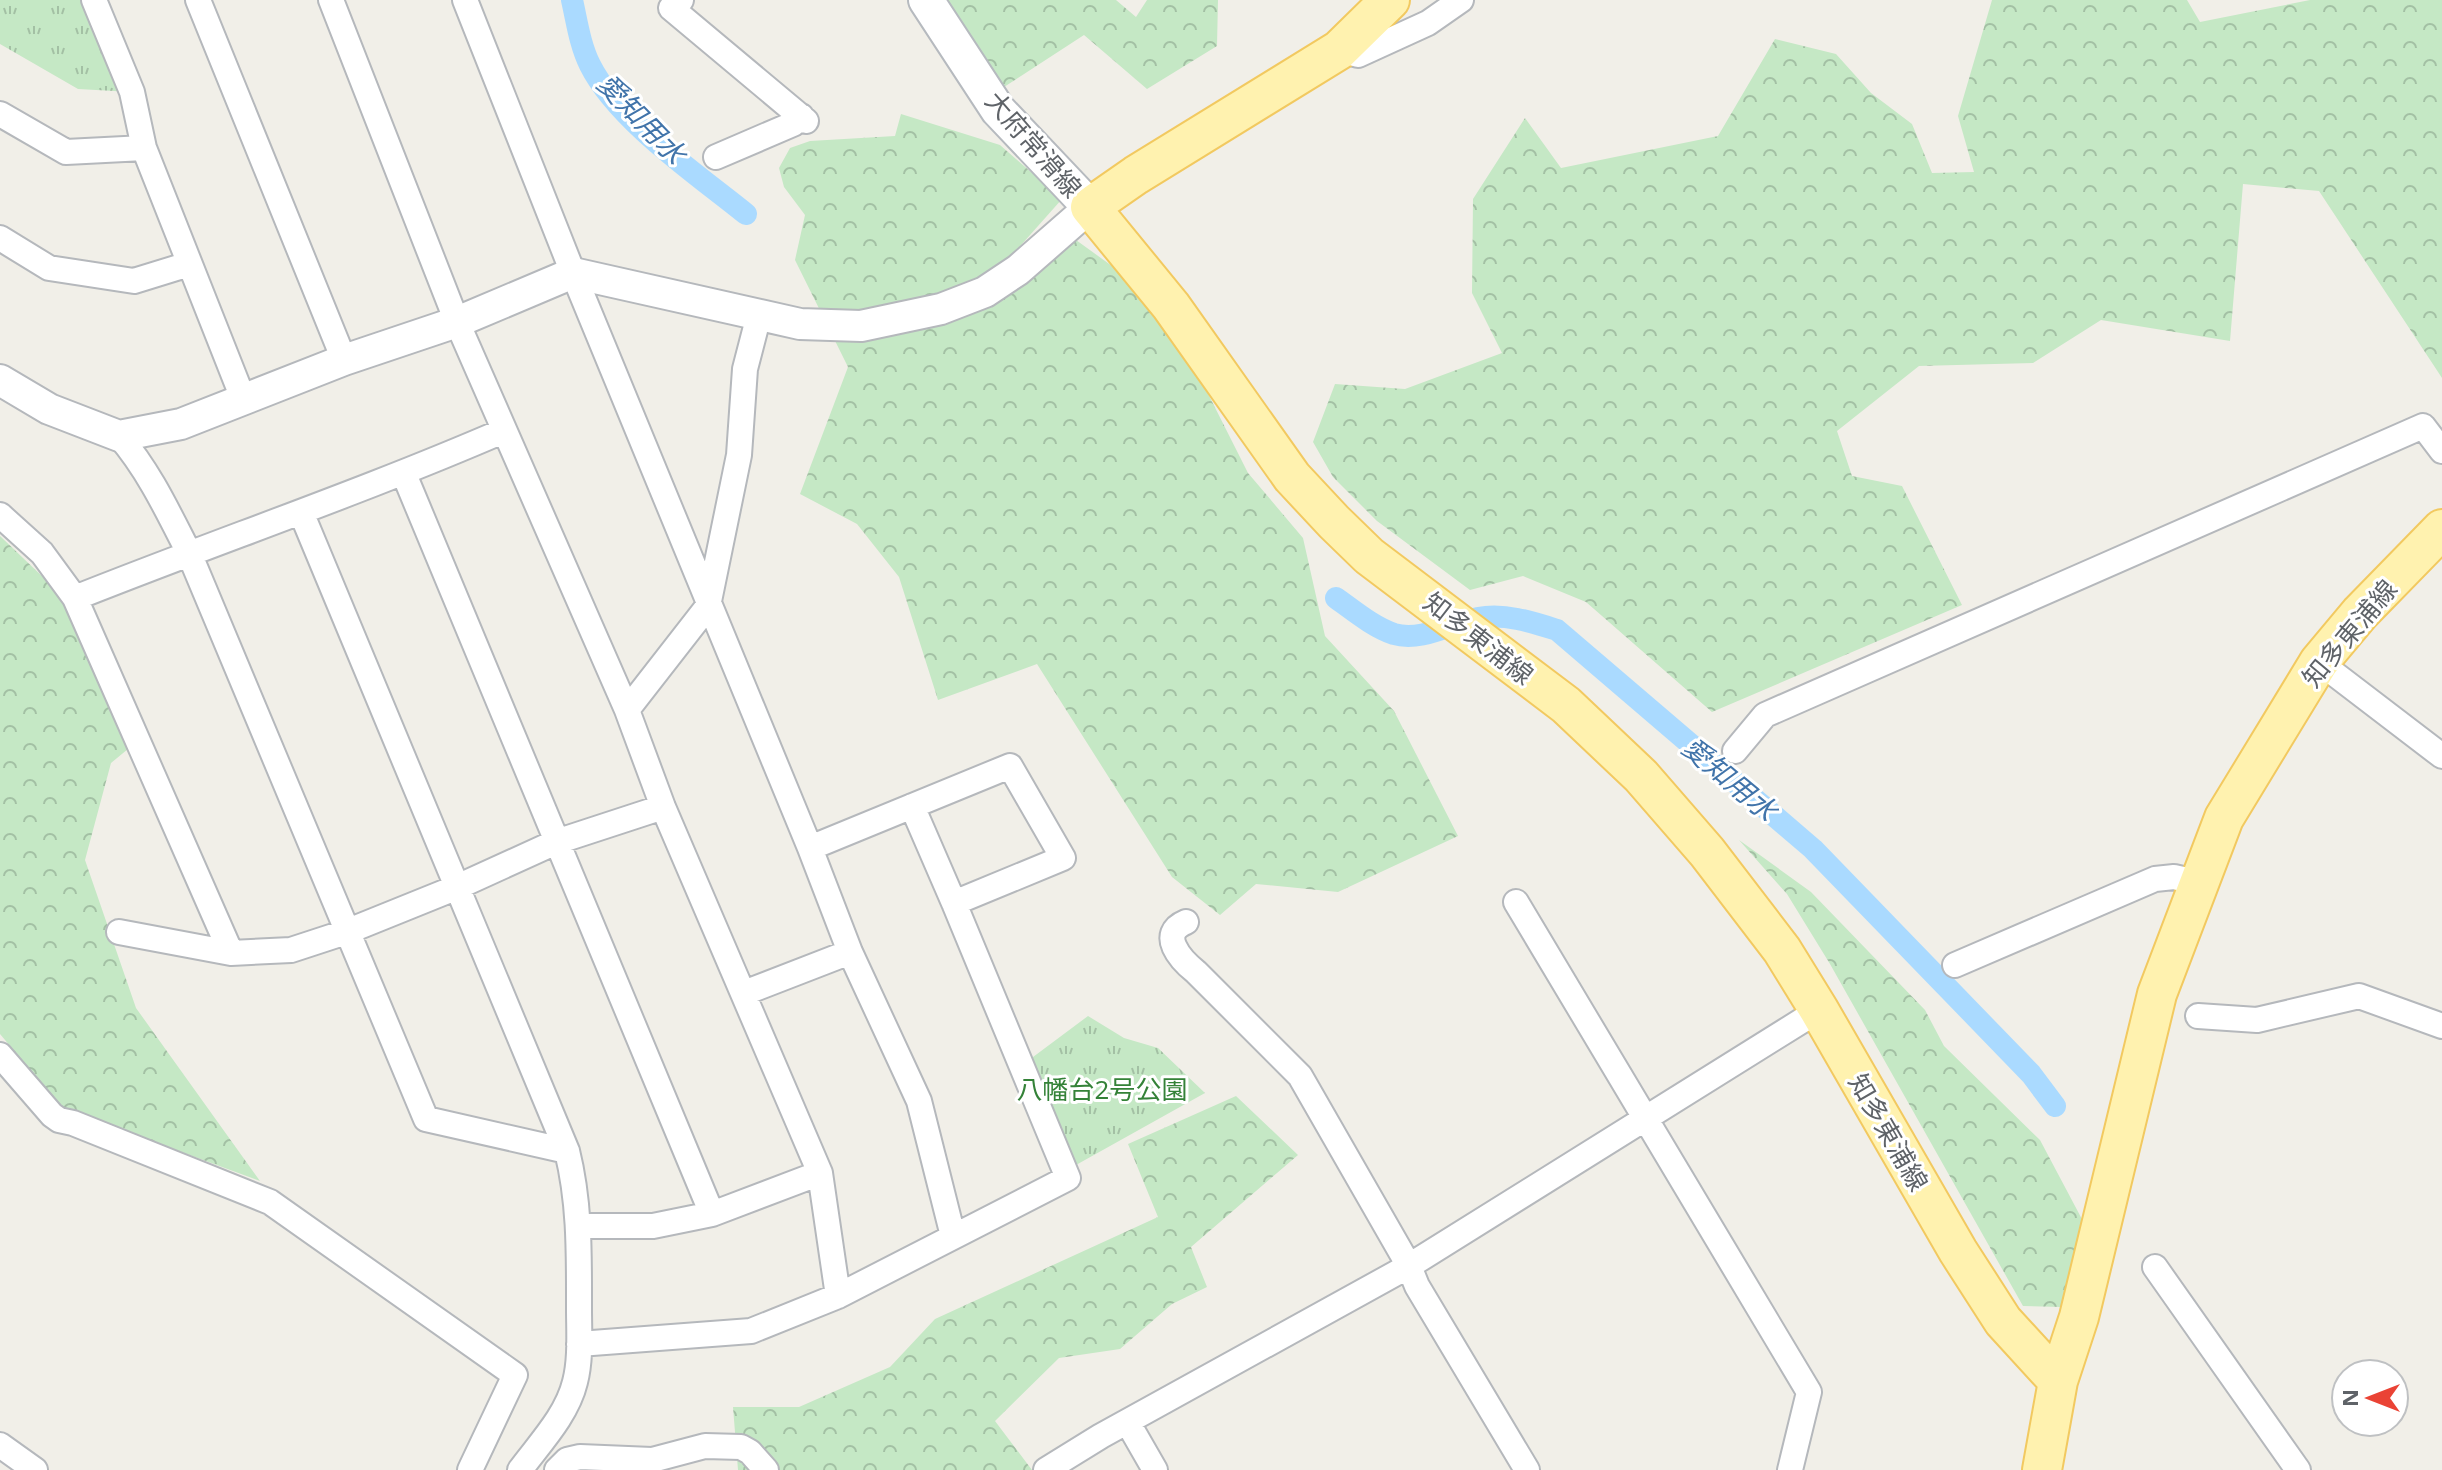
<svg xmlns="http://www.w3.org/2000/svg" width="2442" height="1470" viewBox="0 0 2442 1470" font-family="'Open Sans','Noto Sans JP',sans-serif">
  <defs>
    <pattern id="forest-crowns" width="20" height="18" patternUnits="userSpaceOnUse" patternTransform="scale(2)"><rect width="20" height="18" fill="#c5e8c5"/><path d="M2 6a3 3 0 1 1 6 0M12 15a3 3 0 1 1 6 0" fill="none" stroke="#a3c0a4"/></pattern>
    <pattern id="park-tufts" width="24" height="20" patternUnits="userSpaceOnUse" patternTransform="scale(2)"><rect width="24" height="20" fill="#c5e8c5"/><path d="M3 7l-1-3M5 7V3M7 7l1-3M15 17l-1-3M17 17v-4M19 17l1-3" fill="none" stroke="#a3c0a4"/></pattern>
  </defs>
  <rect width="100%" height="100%" fill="#f1efe8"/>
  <!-- forest -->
  <path fill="url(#forest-crowns)" d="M939,0H1116L1136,17L1147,0H1218L1217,46L1147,89L1084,35L1004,87Z
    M1992,0H2187L2200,22L2310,0H2442V378L2319,191L2243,184L2230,341L2101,320L2033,363L1919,366L1837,431L1852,476L1902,486L1962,605L1712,712L1586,602L1523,576L1470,590L1377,521L1333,477L1313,442L1335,384L1405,389L1502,353L1472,293L1473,199L1525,118L1561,168L1718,136L1775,39L1836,54L1871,93L1912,124L1932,173L1974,172L1958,116Z
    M901,114L1000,145L1062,199L1015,252L1034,269L1076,240L1112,266L1185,348L1248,473L1303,538L1325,636L1394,711L1458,836L1338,892L1256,884L1220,915L1172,877L1037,664L938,700L899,577L857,524L800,494L848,367L795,260L805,215L784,187L779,168L790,148L810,141L895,136Z
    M0,536L68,601L128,749L111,763L85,860L136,1008L260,1181L62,1108L0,1034Z
    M1739,840L1811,892L1925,1010L1944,1046L2040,1140L2084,1223L2061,1307L2023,1306L1830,964L1787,894Z
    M1236,1096L1298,1155L1191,1247L1207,1287L1172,1304L1120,1349L1059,1358L995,1421L1032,1470H738L733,1407H799L890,1367L935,1319L1158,1217L1128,1144Z"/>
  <!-- park -->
  <path fill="url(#park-tufts)" d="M0,0H94L132,92L78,89L0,44Z
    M1088,1016L1124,1038L1158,1048L1205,1093L1076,1165L1029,1060Z"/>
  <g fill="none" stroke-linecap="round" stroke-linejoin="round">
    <!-- canal -->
    <path stroke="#aadaff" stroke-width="22" d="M572,0C577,22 580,45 590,65C618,121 698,175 746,214
      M1336,598C1353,610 1373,627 1394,634C1421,642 1452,623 1478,618C1505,613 1532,622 1557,630L1813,849L2031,1074L2055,1106"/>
    <defs>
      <path id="minor" d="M94,0L132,92L144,148L244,401
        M198,0L344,360
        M331,0L457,322L627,710L663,807L820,1173L838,1296
        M465,0L573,273L810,848L850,952L919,1101L953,1236
        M681,0L671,8L806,121
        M1339,50L1358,55L1428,23L1461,0
        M0,114L66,152L144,148
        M716,157L793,124L801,116
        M0,238L49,268L134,281L189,264
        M119,436C149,471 168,512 189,553L426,1119L567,1151
        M404,474L712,1214L820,1173
        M301,512L567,1151C580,1203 579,1255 579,1309C579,1332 581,1359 575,1382C567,1415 540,1443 520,1470
        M0,515L42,553L75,598L231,953L291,950L346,932L455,888L556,842L663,807
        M75,598C218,541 362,492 503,431
        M2319,662L2442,756
        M627,710L708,606L739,455L745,369L759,315
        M1735,751L1765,715L2423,426L2442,451
        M912,806L954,903
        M1516,902L1809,1392L1790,1470
        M1186,922C1157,934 1181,960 1196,972L1300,1076L1409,1266L1417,1286L1527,1470
        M119,932L231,953
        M1955,965L2155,879L2174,877L2200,883
        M744,993L850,952
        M2198,1016L2257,1020L2359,996L2442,1026
        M0,1055L52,1115L59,1120L73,1123L270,1202L515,1375L470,1470
        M579,1226H653L712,1214
        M2155,1267L2298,1470
        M579,1344L751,1331L838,1296L1068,1178L954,903L1063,858L1010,766L810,848
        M1128,1423L1155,1470
        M0,1445L35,1470
        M557,1470L567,1460L580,1457L652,1460L705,1446L741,1447L750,1452L766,1470
        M1046,1470L1101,1436L1409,1266L1819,1010"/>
      <path id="tertiary" d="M0,380L49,409L119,436L181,424L344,360L457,322L573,273L800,324L861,326L941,309L985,292L1018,270L1090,207"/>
      <path id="secondary" d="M926,0L998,110L1090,207"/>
      <path id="primary" d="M1390,0L1339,50L1136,175L1090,207L1171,306L1292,477L1334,522L1369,556L1566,705L1641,776L1707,852L1782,950L1819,1010L1958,1251L2003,1321L2058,1381
        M2042,1470L2058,1381L2079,1317L2157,994L2224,818L2319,662L2360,613L2442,529"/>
    </defs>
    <!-- minor casing -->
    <use href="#minor" stroke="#b5b8bc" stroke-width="28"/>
    <!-- tertiary casing -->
    <use href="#tertiary" stroke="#b5b8bc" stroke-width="34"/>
    <!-- secondary casing -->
    <use href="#secondary" stroke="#b6babf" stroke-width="38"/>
    <!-- primary casing -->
    <use href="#primary" stroke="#f2c960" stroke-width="42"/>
    <!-- minor -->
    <use href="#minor" stroke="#fff" stroke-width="24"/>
    <!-- tertiary -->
    <use href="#tertiary" stroke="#fff" stroke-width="30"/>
    <!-- secondary -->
    <use href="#secondary" stroke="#fff" stroke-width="34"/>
    <!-- primary -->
    <use href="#primary" stroke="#fff2af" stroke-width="38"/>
  </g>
  <g text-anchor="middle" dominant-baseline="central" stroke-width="6" stroke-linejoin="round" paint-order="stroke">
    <!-- street labels -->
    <g font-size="26" fill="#5f6368" stroke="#fff">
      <text transform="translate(1034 144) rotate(49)">大府常滑線</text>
      <text transform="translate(2349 633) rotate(-50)">知多東浦線</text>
      <text transform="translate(1479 638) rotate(38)">知多東浦線</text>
      <text transform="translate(1889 1132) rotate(60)">知多東浦線</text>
    </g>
    <!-- park labels -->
    <g font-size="26" fill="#348238" stroke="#fff">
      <text x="1102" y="1089">八幡台2号公園</text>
    </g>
    <!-- water labels -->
    <g font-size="28" font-style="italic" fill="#4174aa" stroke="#fff">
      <text transform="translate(642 118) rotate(46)">愛知用水</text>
      <text transform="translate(1730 778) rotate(40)">愛知用水</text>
    </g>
  </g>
  <!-- north arrow -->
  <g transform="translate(2370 1398) rotate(270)"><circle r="38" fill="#ffffff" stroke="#bfc1c3" stroke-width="2"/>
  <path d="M0-6L14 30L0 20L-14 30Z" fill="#ea4335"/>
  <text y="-12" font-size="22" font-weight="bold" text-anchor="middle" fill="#5f6368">N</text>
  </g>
</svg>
